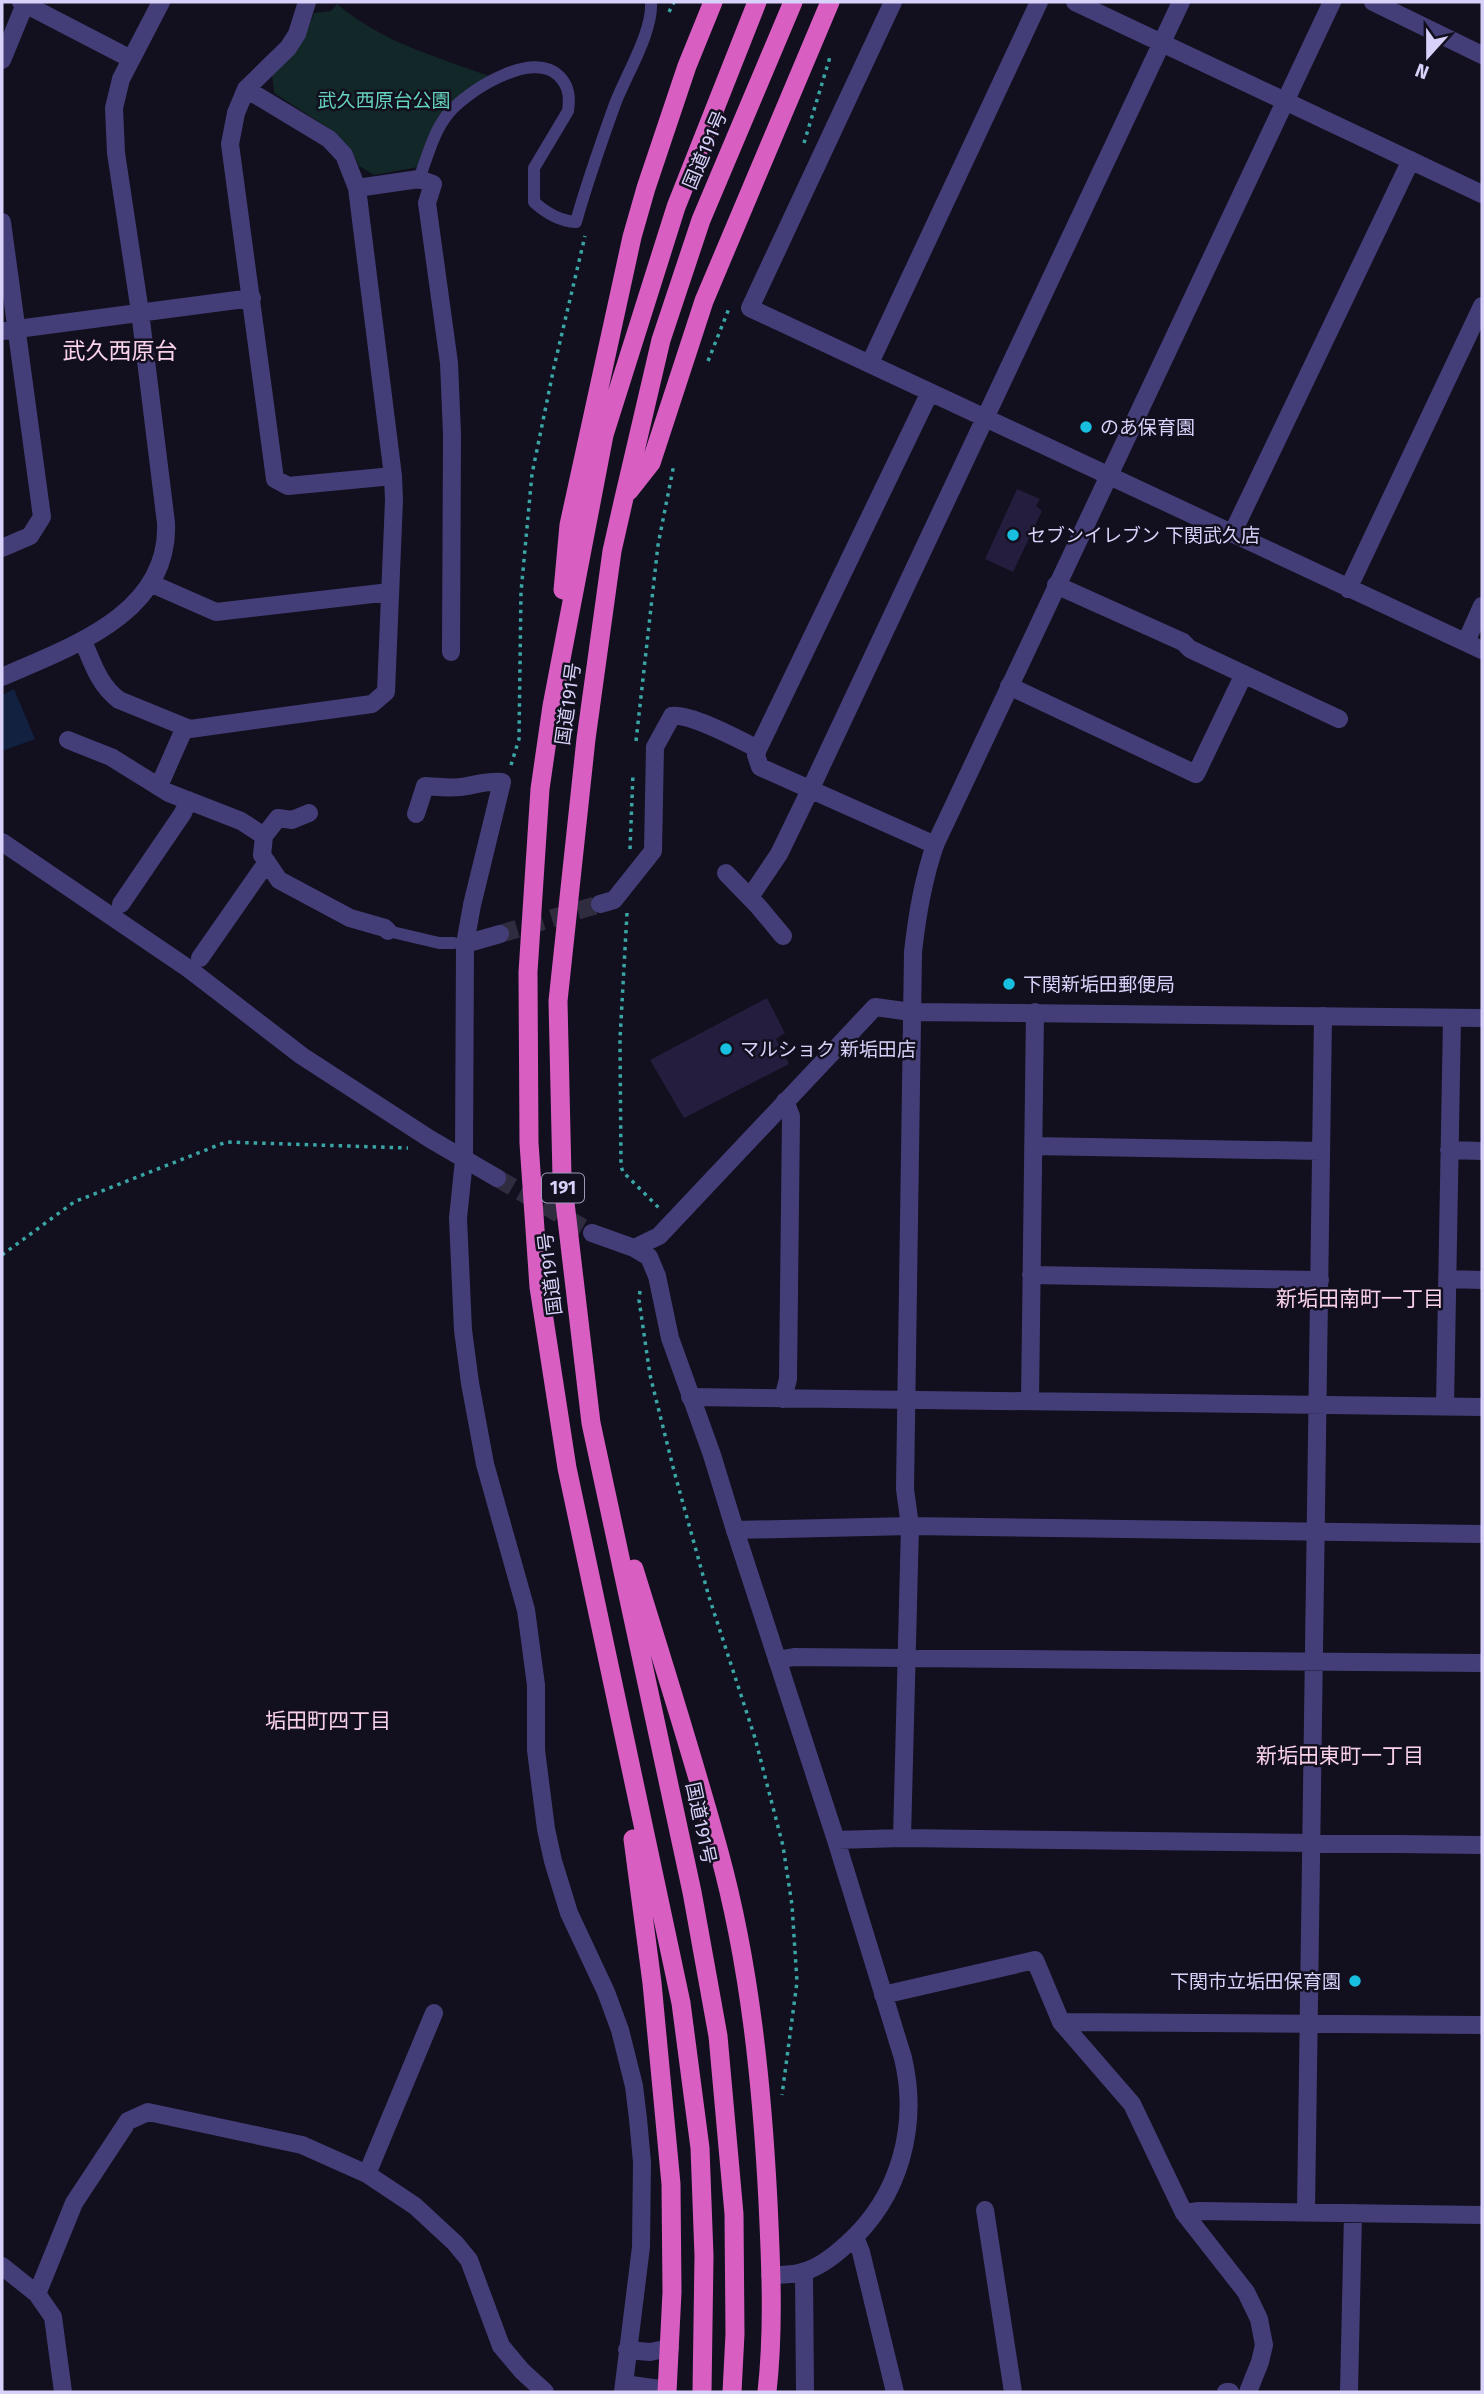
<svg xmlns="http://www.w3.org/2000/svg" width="1484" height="2394" viewBox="0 0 1484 2394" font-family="'Fira Sans','Noto Sans JP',sans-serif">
  <rect width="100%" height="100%" fill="#120f1e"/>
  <!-- green -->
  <path fill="#122727" d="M337,4C384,43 432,55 489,76L472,89L418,167L374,175L359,166L351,149L330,129L274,93L272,73C295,53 304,41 314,13L331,11Z"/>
  <!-- water -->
  <path fill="#12213f" d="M14,689L35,739L2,751V695Z"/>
  <!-- building -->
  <path fill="#251d3d" d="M1017,489L1040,499L1036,506L1042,511L1013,572L985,559Z
    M767,998L785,1033L776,1039L789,1064L684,1118L650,1060Z"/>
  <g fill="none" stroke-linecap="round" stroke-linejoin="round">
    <!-- minor-tunnel -->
    <path stroke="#302c3f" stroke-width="18" stroke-dasharray="18 9" stroke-linecap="butt" d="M500,934L600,904"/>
    <!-- tertiary-tunnel -->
    <path stroke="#302c3f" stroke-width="18" stroke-dasharray="18 9" stroke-linecap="butt" d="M497,1178L592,1233"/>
    <!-- path -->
    <path stroke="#3aa5a5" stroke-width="3.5" stroke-dasharray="3.5 5" stroke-linecap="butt" d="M669,12L674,2
      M804,143L830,57
      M708,361L730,306
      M636,741L658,545L674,464
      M511,765L519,739L521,592L532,474L554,367L585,236
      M630,849L633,773
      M627,913L620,1039L621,1166L623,1172L659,1208
      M2,1255L74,1202L226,1142L408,1148
      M640,1291L639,1300L650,1375L674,1471L709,1597L755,1738L783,1846L792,1905L797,1982L782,2095"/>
    <!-- service -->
    <path stroke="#443e78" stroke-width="12" d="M419,179C427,158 433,133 447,115C466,91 533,49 559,76C569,86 570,97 568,111L534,168V202C546,213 560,221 576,222C587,182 601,143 615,104C626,75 653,32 651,2
      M388,931L439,943H454"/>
    <!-- minor -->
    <path stroke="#443e78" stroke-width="18" d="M21,2L131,59
      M307,2L297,34L288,48L246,89L236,113L230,144L275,479L288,486L393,476
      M893,2L750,308L1482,650
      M1075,2L1482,194
      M1373,2L1482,55
      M2,60L25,4
      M357,188L419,179L433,184L427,203L449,363L452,434L451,652
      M2,222L42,517L30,536L2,548
      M2,331L252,298
      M870,363L1039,2
      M1232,534L1411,160
      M150,583L216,612L390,592
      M1056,585L1183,642L1190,649L1339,719
      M1348,589L1482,306
      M83,641C93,664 99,685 119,700L190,729L372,704L386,692L394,500L393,476L357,188L344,155L329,139L246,89
      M1466,642L1482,606
      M2,677C70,647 170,614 166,523L140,312L116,153L114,108L121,79L161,2
      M1009,686L1196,774L1244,674
      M68,740L111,757L169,793L241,821L264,836L262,855L279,880L350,918L385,928L388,931
      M758,749L930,392
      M159,786L185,727
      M416,814L425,786C439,787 453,789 467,786C479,784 488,781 502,782L472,905L465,944L464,1160
      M264,836L278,818L292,820L309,813
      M726,873L758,906L783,936
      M750,897L779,854L810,790L1181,2
      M121,904L183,813L188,800
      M600,904L614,900L653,851L655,747L672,716C690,713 740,740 758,749L756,755L760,767L935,845
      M465,944L500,934
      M200,958L267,862
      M1033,1146L1321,1151
      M1449,1150L1482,1151
      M1031,1275L1320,1280
      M1447,1279L1482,1280
      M690,1397L1482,1407
      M783,1399L788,1379L791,1116L785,1101
      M1030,1401L1035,1012
      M1445,1406L1452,1018
      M735,1530L836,1840L903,2058C919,2126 900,2197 847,2244C835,2255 819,2268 802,2272C792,2275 780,2275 770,2275
      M777,1660L794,1657L1482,1663
      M902,1838L910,1526
      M836,1840L902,1838L1482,1845
      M883,1995L1035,1960L1061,2022L1132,2104L1184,2213L1246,2292L1259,2319L1264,2345L1260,2362L1248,2392
      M1061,2022L1482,2025
      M367,2174L434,2013
      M985,2210L1013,2392
      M1306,2211L1323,1016
      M1184,2213L1199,2211L1482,2215
      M855,2237L861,2252L895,2392
      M2,2266L37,2294L53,2317L63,2392
      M804,2272L805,2392
      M37,2294L74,2203L128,2121L148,2112L302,2145L367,2174L415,2206L455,2243L469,2260L501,2346L522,2371L545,2392
      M1226,2392H1230
      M1349,2392L1353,2213"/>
    <!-- tertiary -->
    <path stroke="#443e78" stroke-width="18" d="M2,842L189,969L302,1056L430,1139L497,1178
      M464,1160L458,1218L463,1330L470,1383L485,1464L526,1610L536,1685V1750L546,1829L553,1861L569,1913L606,1992L620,2030L634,2086L638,2119L642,2162L641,2247L623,2392
      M592,1233L634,1248L649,1257L657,1276L670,1338L712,1455L735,1530L910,1526L1482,1534
      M634,1248L659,1236L875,1007L911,1012L1482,1018
      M910,1526L905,1489L913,952C917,915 923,880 935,845L1332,2
      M627,2350L650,2352L670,2348
      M624,2384L667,2390"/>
    <!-- trunk -->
    <path stroke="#d85ec2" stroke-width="19" d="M629,491L651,463L704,301L830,2
      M563,590L569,525L632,237L646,188L687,66L713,2
      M634,1569C663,1663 693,1757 719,1852C750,1965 762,2085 768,2202C771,2265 774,2330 767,2392
      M633,1839L652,1983L671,2184L672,2292L667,2392
      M702,2392L704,2256L700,2148L681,2003L567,1468L539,1287L529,1143L528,972L540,789L552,706L604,435L676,207L757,2
      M732,2392L735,2334L734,2214L718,2036L692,1892L591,1423L562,1177L558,1001L586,739L612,551L624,498L661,340L701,220L793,2"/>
  </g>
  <!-- markers -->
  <g fill="#18bfdf" stroke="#120f1e" stroke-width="2.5">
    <circle cx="1086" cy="427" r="7"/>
    <circle cx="1013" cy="535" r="7"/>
    <circle cx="1009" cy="984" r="7"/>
    <circle cx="726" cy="1049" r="7"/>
    <circle cx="1355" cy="1981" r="7"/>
  </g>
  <g text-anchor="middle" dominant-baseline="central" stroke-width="5" stroke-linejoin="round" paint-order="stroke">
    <!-- shield labels -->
    <rect fill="#120f1e" stroke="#9d97b8" stroke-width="2" x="542" y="1173.5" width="42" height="29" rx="5"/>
    <g font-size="18" font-weight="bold" fill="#d8d1fa">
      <text x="563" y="1188">191</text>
    </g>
    <!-- park labels -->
    <g font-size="19" fill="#65d2bd" stroke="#120f1e">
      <text x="384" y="100">武久西原台公園</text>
    </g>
    <!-- street labels -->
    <g font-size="19" fill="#d8d1fa" stroke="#120f1e">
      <text transform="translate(705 150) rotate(-67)">国道191号</text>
      <text transform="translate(568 704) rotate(-82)">国道191号</text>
      <text transform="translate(550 1274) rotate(-97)">国道191号</text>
      <text transform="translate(701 1823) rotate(78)">国道191号</text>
    </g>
    <!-- poi labels -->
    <g font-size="19" fill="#d8d1fa" stroke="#120f1e" text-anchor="start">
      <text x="1100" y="427">のあ保育園</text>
      <text x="1027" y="535">セブンイレブン 下関武久店</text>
      <text x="1023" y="984">下関新垢田郵便局</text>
      <text x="740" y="1049">マルショク 新垢田店</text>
      <text x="1341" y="1981" text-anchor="end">下関市立垢田保育園</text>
    </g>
    <!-- neighbourhood labels -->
    <g font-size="21" fill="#fad2e9" stroke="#120f1e">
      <text x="1360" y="1299">新垢田南町一丁目</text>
      <text x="328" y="1721">垢田町四丁目</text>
      <text x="1340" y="1756">新垢田東町一丁目</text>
    </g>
    <!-- quarter labels -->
    <g font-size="23" fill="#fad2e9" stroke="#120f1e">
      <text x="120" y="351">武久西原台</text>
    </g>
  </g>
  <!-- border -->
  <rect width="1484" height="2394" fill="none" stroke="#d8d1fa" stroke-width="7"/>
  <!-- north arrow -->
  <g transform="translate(1428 56) rotate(201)" stroke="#120f1e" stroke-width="5" paint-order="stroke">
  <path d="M0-5L12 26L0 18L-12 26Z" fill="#d8d1fa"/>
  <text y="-10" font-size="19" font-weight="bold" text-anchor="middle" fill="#d8d1fa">N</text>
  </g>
</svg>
